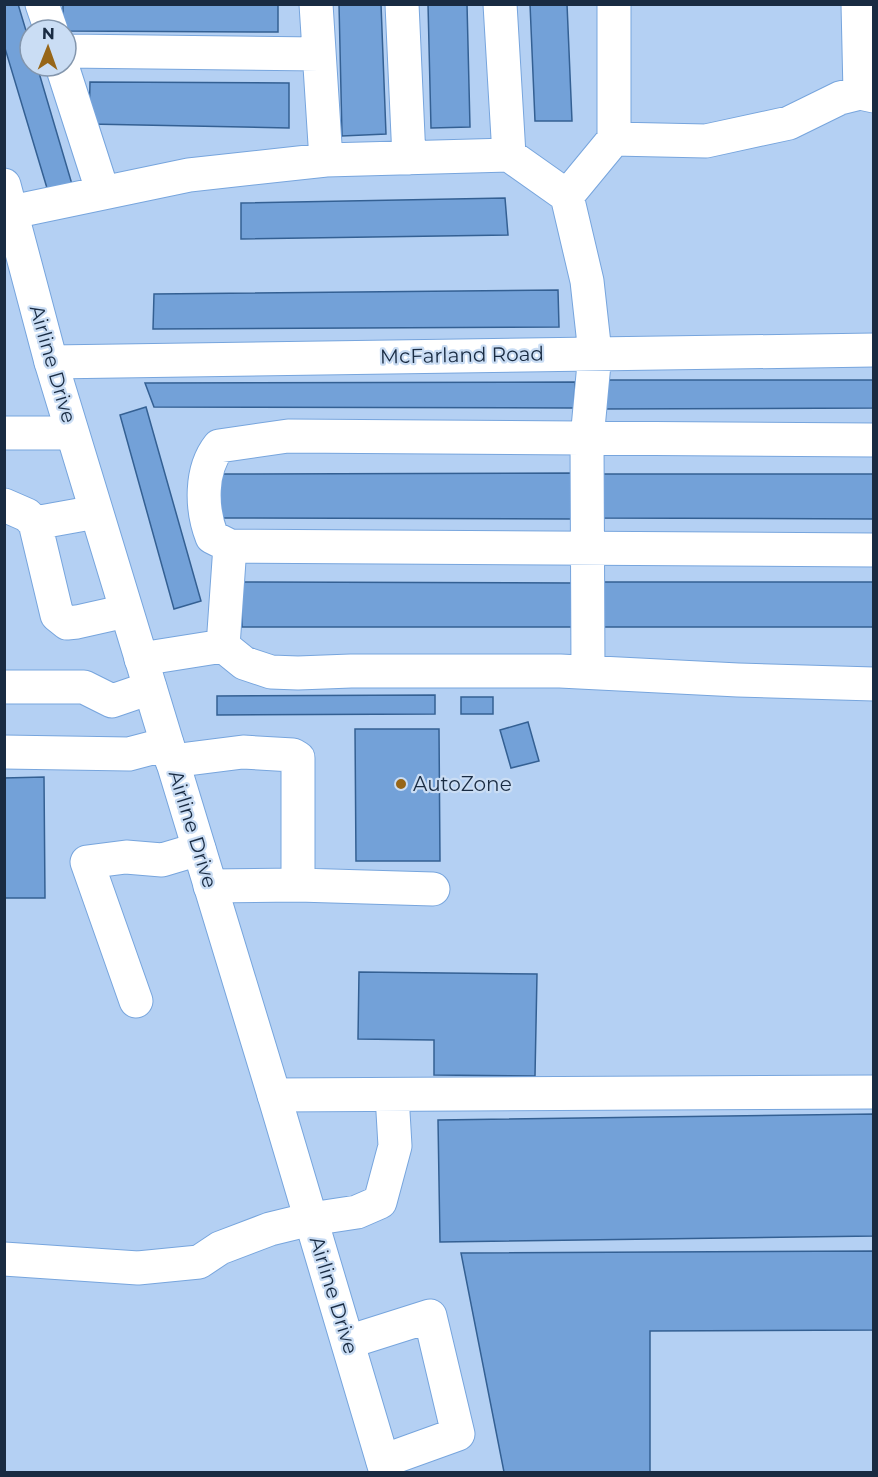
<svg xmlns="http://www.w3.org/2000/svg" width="878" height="1477" viewBox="0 0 878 1477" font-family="Montserrat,sans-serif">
  <rect width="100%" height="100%" fill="#b4d0f3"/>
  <!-- building -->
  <path fill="#73a1d8" stroke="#346093" stroke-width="1.5" d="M4,4H18L30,44V66H37L74,191L50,198L4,45Z
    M63,4H278V32L66,31L63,30Z
    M339,4H381L386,134L342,136Z
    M428,4H467L470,127L431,128Z
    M530,4H567L572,121H535Z
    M90,82L289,83V128L89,124Z
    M505,198L508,235L241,239V203Z
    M558,290L559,327L153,329L154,294Z
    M597,380H874V408L597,409Z
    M575,382L574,408L154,407L145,383Z
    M146,407L201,601L174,609L120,415Z
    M573,473V519L216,518L217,474Z
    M599,474H874V519L598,518Z
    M241,582L575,583L574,627H242Z
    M597,582H874V627H596Z
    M435,695V714L217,715V696Z
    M461,697H493V714H461Z
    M528,722L539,761L511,768L500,730Z
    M355,729H439L440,861H356Z
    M44,777L45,898H4V778Z
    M359,972L537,974L535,1076L434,1075V1040L358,1039Z
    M874,1114V1236L440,1242L438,1120Z
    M874,1251V1330L650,1331V1472H504L461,1253Z"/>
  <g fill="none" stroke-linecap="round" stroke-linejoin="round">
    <defs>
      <path id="minor" d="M42,4L51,30
        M316,4L326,160
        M402,4L409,158
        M500,4L509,155L567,196L587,281L595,353L587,439L588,672
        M858,4L860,93
        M66,51L319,54
        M62,66L103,193
        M614,139V4
        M567,196L614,139L706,141L789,123L840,98L860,93L874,96
        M12,212L189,175L326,160L509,155
        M51,362L874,350
        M4,433H72
        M874,440L288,436L219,446C200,470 201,509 212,537L230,546L874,550
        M4,505L27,515L35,523L57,615L67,623L77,622L126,611
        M35,523L96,512
        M223,646L230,546
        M141,659L223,646L244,663L271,672L298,673L351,671H560L738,680L874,684
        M4,687H84L112,701L150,688
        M4,752L129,754L167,744
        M172,761L243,752L293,755L298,758V885L210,886
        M298,885L433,889
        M136,1001L87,862L126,857L162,860L199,849
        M274,1095L874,1092
        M4,1259L138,1268L199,1262L220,1248L270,1229L311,1219L357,1212L380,1202L395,1146L392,1095
        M348,1342L430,1316L458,1434L383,1461"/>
      <path id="major" d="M4,185L51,362L274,1095L386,1472"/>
    </defs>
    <!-- minor casing -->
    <use href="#minor" stroke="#77a5dd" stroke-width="35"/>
    <!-- major casing -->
    <use href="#major" stroke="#77a5dd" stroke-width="35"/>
    <!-- minor -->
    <use href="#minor" stroke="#fff" stroke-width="33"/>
    <!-- major -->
    <use href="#major" stroke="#fff" stroke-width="33"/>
  </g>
  <!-- markers -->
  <circle fill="#976618" stroke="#caddf4" stroke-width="2" cx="401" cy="784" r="6"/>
  <g text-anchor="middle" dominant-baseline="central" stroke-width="4.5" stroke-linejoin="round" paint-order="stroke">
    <!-- street labels -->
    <g font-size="20" fill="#192b42" stroke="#caddf4">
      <text transform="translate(462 355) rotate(-1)">McFarland Road</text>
      <text transform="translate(53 364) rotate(74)">Airline Drive</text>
      <text transform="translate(193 829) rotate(73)">Airline Drive</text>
      <text transform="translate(334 1295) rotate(73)">Airline Drive</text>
    </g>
    <!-- poi labels -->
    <g font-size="20" fill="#192b42" stroke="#caddf4" text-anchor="start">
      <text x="413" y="784">AutoZone</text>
    </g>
  </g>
  <!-- border -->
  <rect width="878" height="1477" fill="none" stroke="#192b42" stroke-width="12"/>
  <!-- north arrow -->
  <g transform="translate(48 48) rotate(1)"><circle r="28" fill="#caddf4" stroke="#8396ad" stroke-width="1.5"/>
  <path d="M0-4.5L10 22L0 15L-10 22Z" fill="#976618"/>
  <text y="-9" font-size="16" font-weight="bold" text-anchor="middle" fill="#192b42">N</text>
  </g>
</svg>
